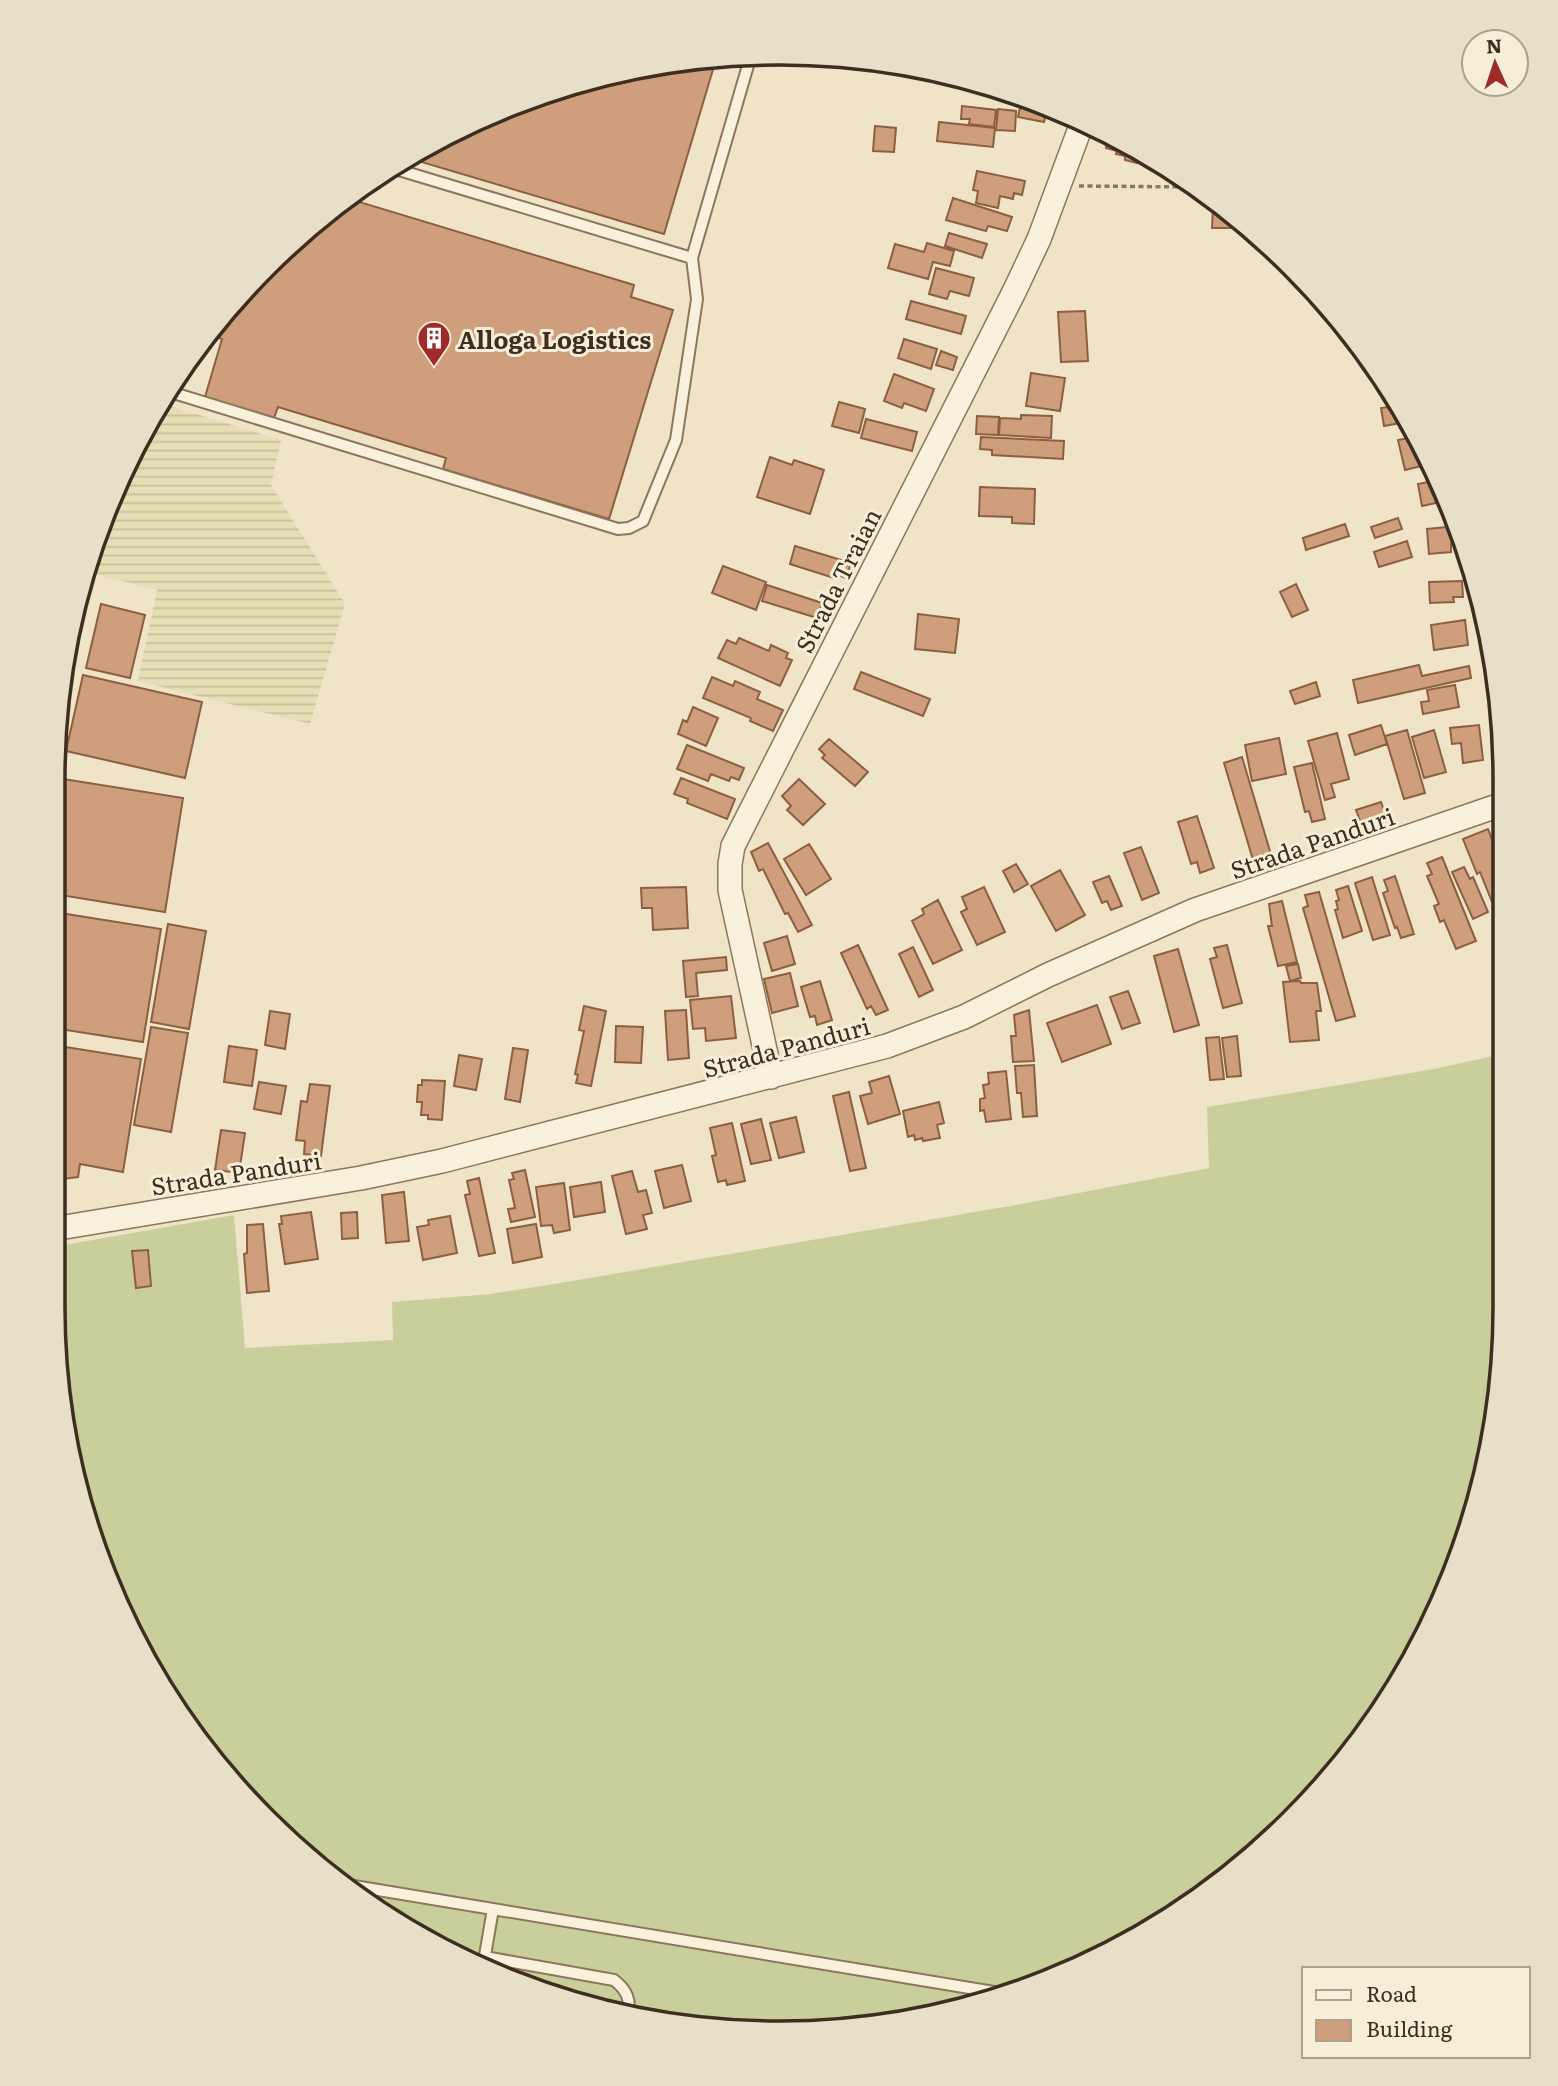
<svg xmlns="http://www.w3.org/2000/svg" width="1558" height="2086" viewBox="0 0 1558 2086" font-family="Literata,serif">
  <defs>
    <pattern id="farmland-rules" width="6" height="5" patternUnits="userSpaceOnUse" patternTransform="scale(1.75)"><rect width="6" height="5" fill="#e6deb5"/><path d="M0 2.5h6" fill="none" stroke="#c6bf9b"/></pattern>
  </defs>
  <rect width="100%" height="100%" fill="#f0e4c8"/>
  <!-- farmland -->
  <path fill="url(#farmland-rules)" d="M160,403L281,440L271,485L345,604L310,724L138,681L157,590L84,571L108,501Z"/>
  <!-- grass -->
  <path fill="#c9cf9b" d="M1502,1054L1504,1355L1467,1540L1408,1670L1325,1786L1221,1884L1101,1958L1013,1995L827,2032L638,2020L457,1958L337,1884L266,1821L150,1671L77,1495L53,1307V1247L234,1215L245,1348L393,1340L392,1302L491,1294L572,1281L1016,1205L1209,1168L1207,1107L1434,1069Z"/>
  <!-- building -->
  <path fill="#cf9f7d" stroke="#8d5f41" stroke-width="2" d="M717,56L664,234L408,158L458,127L591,77Z
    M1018,93L1066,115L1065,118L1046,114L1044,122L1018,117L1020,107L1015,106Z
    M962,106L996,110L994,127L969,124L970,119H961Z
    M998,109L1016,111L1015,131L996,130Z
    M939,122L995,128L993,147L937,141Z
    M875,126L896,128L894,152L873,151Z
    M1108,135L1140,149L1137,163L1125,160V156L1116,154L1117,151L1106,148Z
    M1140,149L1143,150L1161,163H1137Z
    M977,171L1025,181L1022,195L1014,193L1013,199L1000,196L998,208L976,203L978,191L973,190Z
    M347,196L346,198L634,285L631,297L673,310L609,519L443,469L446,458L278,407L274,418L205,397L222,339L209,334L265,266Z
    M953,198L1012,217L1007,231L988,226L986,231L946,220Z
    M1213,207H1222L1246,224V228H1212Z
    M949,233L987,244L982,258L945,246Z
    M927,243L954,251L950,266L933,262L928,279L888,268L895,244L924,252Z
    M936,268L974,278L969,296L950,291L947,299L929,294Z
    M911,301L966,316L961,334L906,319Z
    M1085,311L1088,361L1061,362L1058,312Z
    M904,339L937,349L931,369L898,358Z
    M941,351L957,357L953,370L936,365Z
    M1031,373L1065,378L1060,411L1026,406Z
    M894,374L934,389L926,411L904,403L902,408L884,401Z
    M839,402L865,409L859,433L832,426Z
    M1395,406L1405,422L1384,426L1381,408Z
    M1021,415L1052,416L1051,438L999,435L1000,418L1021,419Z
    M977,416L999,417L998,435L976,434Z
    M866,419L917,432L912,451L861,438Z
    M981,437L1064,441L1063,459L992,455V450L980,449Z
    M1413,437L1429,464L1405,470L1398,440Z
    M770,457L792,465L794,460L824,470L810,514L757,497Z
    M1438,480L1447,496L1444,497L1445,501L1422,506L1418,484Z
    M980,487L1035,489L1034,524L1012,523V517L979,516Z
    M1398,518L1402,529L1375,538L1371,527Z
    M1345,524L1349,536L1306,550L1303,538Z
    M1457,526L1461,543L1451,544V552L1429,554L1427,529Z
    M1407,541L1412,557L1379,567L1374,552Z
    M795,546L851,563L846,578L835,574L834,578L790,564Z
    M723,566L766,582L756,610L712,593Z
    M1462,581L1463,597H1453L1454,602L1430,603L1429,582Z
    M1296,584L1308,610L1292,617L1280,592Z
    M767,585L822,603L817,618L762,601Z
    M101,604L145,615L130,678L86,668Z
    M918,614L959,619L955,653L915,649Z
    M1465,620L1468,645L1434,650L1431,625Z
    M739,638L769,651L771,645L788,653L786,658L792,660L780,686L718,658L727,640L736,644Z
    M68,648L77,650L74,666L65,664Z
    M1419,665L1422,676L1469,666L1471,678L1358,703L1353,680Z
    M861,672L930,699L923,716L854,689Z
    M83,675L202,702L185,778L66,751Z
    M712,677L733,686L735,681L760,692L757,699L783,710L773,731L750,721L751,718L703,698Z
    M1316,682L1320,696L1295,704L1290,691Z
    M1455,685L1459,707L1423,714L1421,702L1429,701L1427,690Z
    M693,707L718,718L706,746L678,734L683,720L687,722Z
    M1381,725L1387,744L1355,755L1349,735Z
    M1479,725L1483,760L1463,763L1461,743L1452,744L1450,728Z
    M1407,730L1425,793L1404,799L1385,736Z
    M1434,730L1446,772L1424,778L1412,737Z
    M1337,733L1349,779L1331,784L1335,797L1325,800L1308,741Z
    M1279,738L1286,774L1252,781L1245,745Z
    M829,739L868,772L855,786L822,758L825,755L819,749Z
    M687,745L744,768L739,780L731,777L729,781L711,774L708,781L677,769Z
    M1242,757L1272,858L1254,863L1224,763Z
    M1312,763L1325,819L1312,822L1309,811L1305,812L1294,767Z
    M57,778L183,798L165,912L54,894V799Z
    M681,778L735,799L727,819L687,803L688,799L674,794Z
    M799,779L825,804L803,825L787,810L791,806L782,796Z
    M1381,802L1387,819L1362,826L1356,810Z
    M1197,816L1214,868L1200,873L1197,862L1191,864L1178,822Z
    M1488,829L1500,861L1501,899L1492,902L1480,872L1477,874L1463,839Z
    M768,843L812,925L798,932L788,913L785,914L763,869L759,871L751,852Z
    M809,844L831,879L806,895L784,859Z
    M1141,847L1159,893L1142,900L1124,853Z
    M1442,857L1476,941L1456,949L1444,920L1440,922L1434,906L1439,904L1427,876L1432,874L1427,863Z
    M1016,864L1028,884L1014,892L1003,871Z
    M1464,867L1470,879L1473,877L1488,912L1473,919L1452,872Z
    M1060,870L1085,915L1056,931L1031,886Z
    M1109,876L1122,906L1111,910L1107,901L1102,903L1093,882Z
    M1395,876L1414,934L1401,938L1397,927L1395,928L1383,893L1388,891L1384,880Z
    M1372,877L1390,935L1373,940L1355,883Z
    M1348,886L1362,931L1343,938L1335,910L1338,909L1336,901L1339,900L1336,890Z
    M686,887L688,928L653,930L652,908H642L641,888Z
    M984,887L1005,932L977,945L961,912L967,909L962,897Z
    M1319,892L1355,1016L1336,1021L1303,908L1308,906L1305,895Z
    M938,900L962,950L933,964L912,921L924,914L922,909Z
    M1282,901L1297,962L1278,966L1268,926H1272L1269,904Z
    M54,912L161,929L143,1042L53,1028Z
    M168,924L206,931L189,1029L151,1022Z
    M787,936L795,964L772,971L764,943Z
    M858,945L888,1010L876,1015L871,1006L867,1009L841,953Z
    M1227,945L1242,1003L1223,1008L1210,959L1217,957L1214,948Z
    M913,947L933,990L919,997L899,954Z
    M1178,949L1199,1025L1174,1032L1154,956Z
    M726,957L727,970L696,973L698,996L686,997L683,961Z
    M1298,964L1301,978L1290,981L1286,966Z
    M790,973L798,1006L772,1013L764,979Z
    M820,981L832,1020L817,1025L815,1016L810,1017L801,987Z
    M1300,981L1301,983H1317L1321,1011H1316L1319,1040L1290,1042L1283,982Z
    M1128,991L1140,1023L1122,1029L1110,997Z
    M731,996L736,1038L706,1041L705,1028L693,1029L690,1000Z
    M1097,1005L1111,1044L1062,1062L1047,1023Z
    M584,1006L606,1011L591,1086L576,1083L578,1075L575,1074L584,1031L579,1030Z
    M686,1010L689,1058L668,1060L665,1011Z
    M1029,1010L1034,1061L1013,1062L1011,1036H1016L1014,1015Z
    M270,1011L290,1014L285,1049L265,1045Z
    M616,1026L643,1027L641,1063L615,1062Z
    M151,1027L188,1033L171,1132L134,1125Z
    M1237,1036L1241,1076L1227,1077L1222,1038Z
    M1219,1037L1224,1079L1210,1080L1206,1038Z
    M53,1045L141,1059L123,1172L80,1164L78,1177L53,1180Z
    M229,1046L257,1050L252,1086L224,1082Z
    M513,1048L528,1050L520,1102L505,1099Z
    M459,1055L482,1059L476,1090L454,1086Z
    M1034,1065L1037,1116L1023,1117L1021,1093H1017L1015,1066Z
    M1006,1071L1011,1119L986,1122L984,1110L980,1111V1099L985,1098L983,1085L989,1084L988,1073Z
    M889,1076L900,1114L868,1124L860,1096L872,1093L869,1082Z
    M422,1080L445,1081L442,1120L428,1119V1115H421L422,1102H417L418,1085H422Z
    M259,1082L286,1086L281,1114L254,1109Z
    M310,1084L330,1086L321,1156L304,1154L305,1141L296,1140L301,1101L307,1102Z
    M849,1092L866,1168L850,1171L833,1096Z
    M939,1102L944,1123L937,1125L940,1138L923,1141L922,1138L915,1140L914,1135L908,1137L903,1111Z
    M796,1117L804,1152L779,1158L770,1123Z
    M761,1119L771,1160L751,1164L741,1124Z
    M732,1123L745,1181L727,1185L726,1180L718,1182L712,1156L716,1155L710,1128Z
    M221,1130L245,1133L239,1173L215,1170Z
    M682,1165L691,1201L664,1208L655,1171Z
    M525,1170L535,1217L511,1222L508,1209L515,1208L509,1180L514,1179L512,1173Z
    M632,1171L638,1192L646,1190L652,1213L643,1215L647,1229L626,1234L612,1176Z
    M479,1178L495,1253L479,1256L465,1195L470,1194L467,1181Z
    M601,1182L605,1212L574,1217L570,1187Z
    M564,1183L570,1230L554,1233L552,1225L541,1226L536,1187Z
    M404,1192L409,1241L386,1243L382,1195Z
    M311,1212L318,1259L285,1264L279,1224H282L281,1216Z
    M357,1212L358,1238L342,1239L341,1213Z
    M450,1216L457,1253L423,1260L417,1227L429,1225L428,1220Z
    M263,1224L269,1291L247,1293L244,1254L247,1253V1225Z
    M536,1224L542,1257L513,1263L507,1229Z
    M148,1250L151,1286L136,1288L132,1251Z
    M666,2017L710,2024L665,2021Z"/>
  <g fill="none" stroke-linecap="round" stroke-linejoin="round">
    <defs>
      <path id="lane" d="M392,168L692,258
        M167,391L618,529L629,528L643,521L676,440L697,299L692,258L751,55
        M336,1883L1012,1995
        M485,1957L614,1980C627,1990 631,2000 628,2016
        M483,1967L493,1909"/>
      <path id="street" d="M771,1077L730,890V864L733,846L1014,292L1039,239L1082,123
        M53,1229L361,1178L442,1161L887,1046L964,1017L1048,975L1195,910L1500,805"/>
    </defs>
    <!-- lane casing -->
    <use href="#lane" stroke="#8d765c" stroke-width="14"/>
    <!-- street casing -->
    <use href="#street" stroke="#8d765c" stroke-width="26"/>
    <!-- path -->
    <path stroke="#8d765c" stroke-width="3.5" stroke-dasharray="5 3.5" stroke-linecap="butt" d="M1079,186L1195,187"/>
    <!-- lane -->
    <use href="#lane" stroke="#faf1dc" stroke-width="10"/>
    <!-- street -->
    <use href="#street" stroke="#faf1dc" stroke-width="23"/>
  </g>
  <!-- icons -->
  <defs>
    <symbol id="building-pin" viewBox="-11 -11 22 30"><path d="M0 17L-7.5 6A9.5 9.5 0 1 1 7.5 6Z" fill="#9e2a2b" stroke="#f7eed8"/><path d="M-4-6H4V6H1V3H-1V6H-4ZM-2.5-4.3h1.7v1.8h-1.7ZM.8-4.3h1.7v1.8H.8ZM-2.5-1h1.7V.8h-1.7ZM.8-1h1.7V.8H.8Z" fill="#fff"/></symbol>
  </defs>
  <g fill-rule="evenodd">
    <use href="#building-pin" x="415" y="319" width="38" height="52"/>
  </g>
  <g text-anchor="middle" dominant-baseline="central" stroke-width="6" stroke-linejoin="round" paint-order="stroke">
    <!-- poi labels -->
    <g font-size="24" font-weight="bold" fill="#3d2e20" stroke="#f7eed8" text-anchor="start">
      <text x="458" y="338">Alloga Logistics</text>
    </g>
    <!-- street labels -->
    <g font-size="24" fill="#3d2e20" stroke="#f7eed8">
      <text transform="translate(837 580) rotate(-63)">Strada Traian</text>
      <text transform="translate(1312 842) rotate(-19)">Strada Panduri</text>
      <text transform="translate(786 1046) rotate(-15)">Strada Panduri</text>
      <text transform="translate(236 1172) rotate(-9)">Strada Panduri</text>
    </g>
  </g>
  <!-- crop -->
  <path d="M0 0H1558V2086H0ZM779 65H779A714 714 0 0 1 1493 779V1307A714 714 0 0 1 779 2021H779A714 714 0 0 1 65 1307V779A714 714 0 0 1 779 65Z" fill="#e8dfc9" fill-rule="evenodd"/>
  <path fill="none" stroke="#3d2e20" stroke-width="3.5" d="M779 65H779A714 714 0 0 1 1493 779V1307A714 714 0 0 1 779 2021H779A714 714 0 0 1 65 1307V779A714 714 0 0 1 779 65Z"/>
  <!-- legend -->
  <rect x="1302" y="1967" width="228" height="91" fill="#f7eed8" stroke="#ada18e" stroke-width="2"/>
  <rect x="1316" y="1990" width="35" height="10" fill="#faf1dc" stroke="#ada18e" stroke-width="2"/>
  <text x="1366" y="2002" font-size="21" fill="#3d2e20">Road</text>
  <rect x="1316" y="2020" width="35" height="21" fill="#cf9f7d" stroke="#ada18e" stroke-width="2"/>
  <text x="1366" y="2037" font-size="21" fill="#3d2e20">Building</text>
  <!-- north arrow -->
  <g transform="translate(1495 63) rotate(357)"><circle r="33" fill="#f7eed8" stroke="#ada18e" stroke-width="2"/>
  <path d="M0-5L12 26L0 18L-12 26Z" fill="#9e2a2b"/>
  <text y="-10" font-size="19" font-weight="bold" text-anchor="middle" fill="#3d2e20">N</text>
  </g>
</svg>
